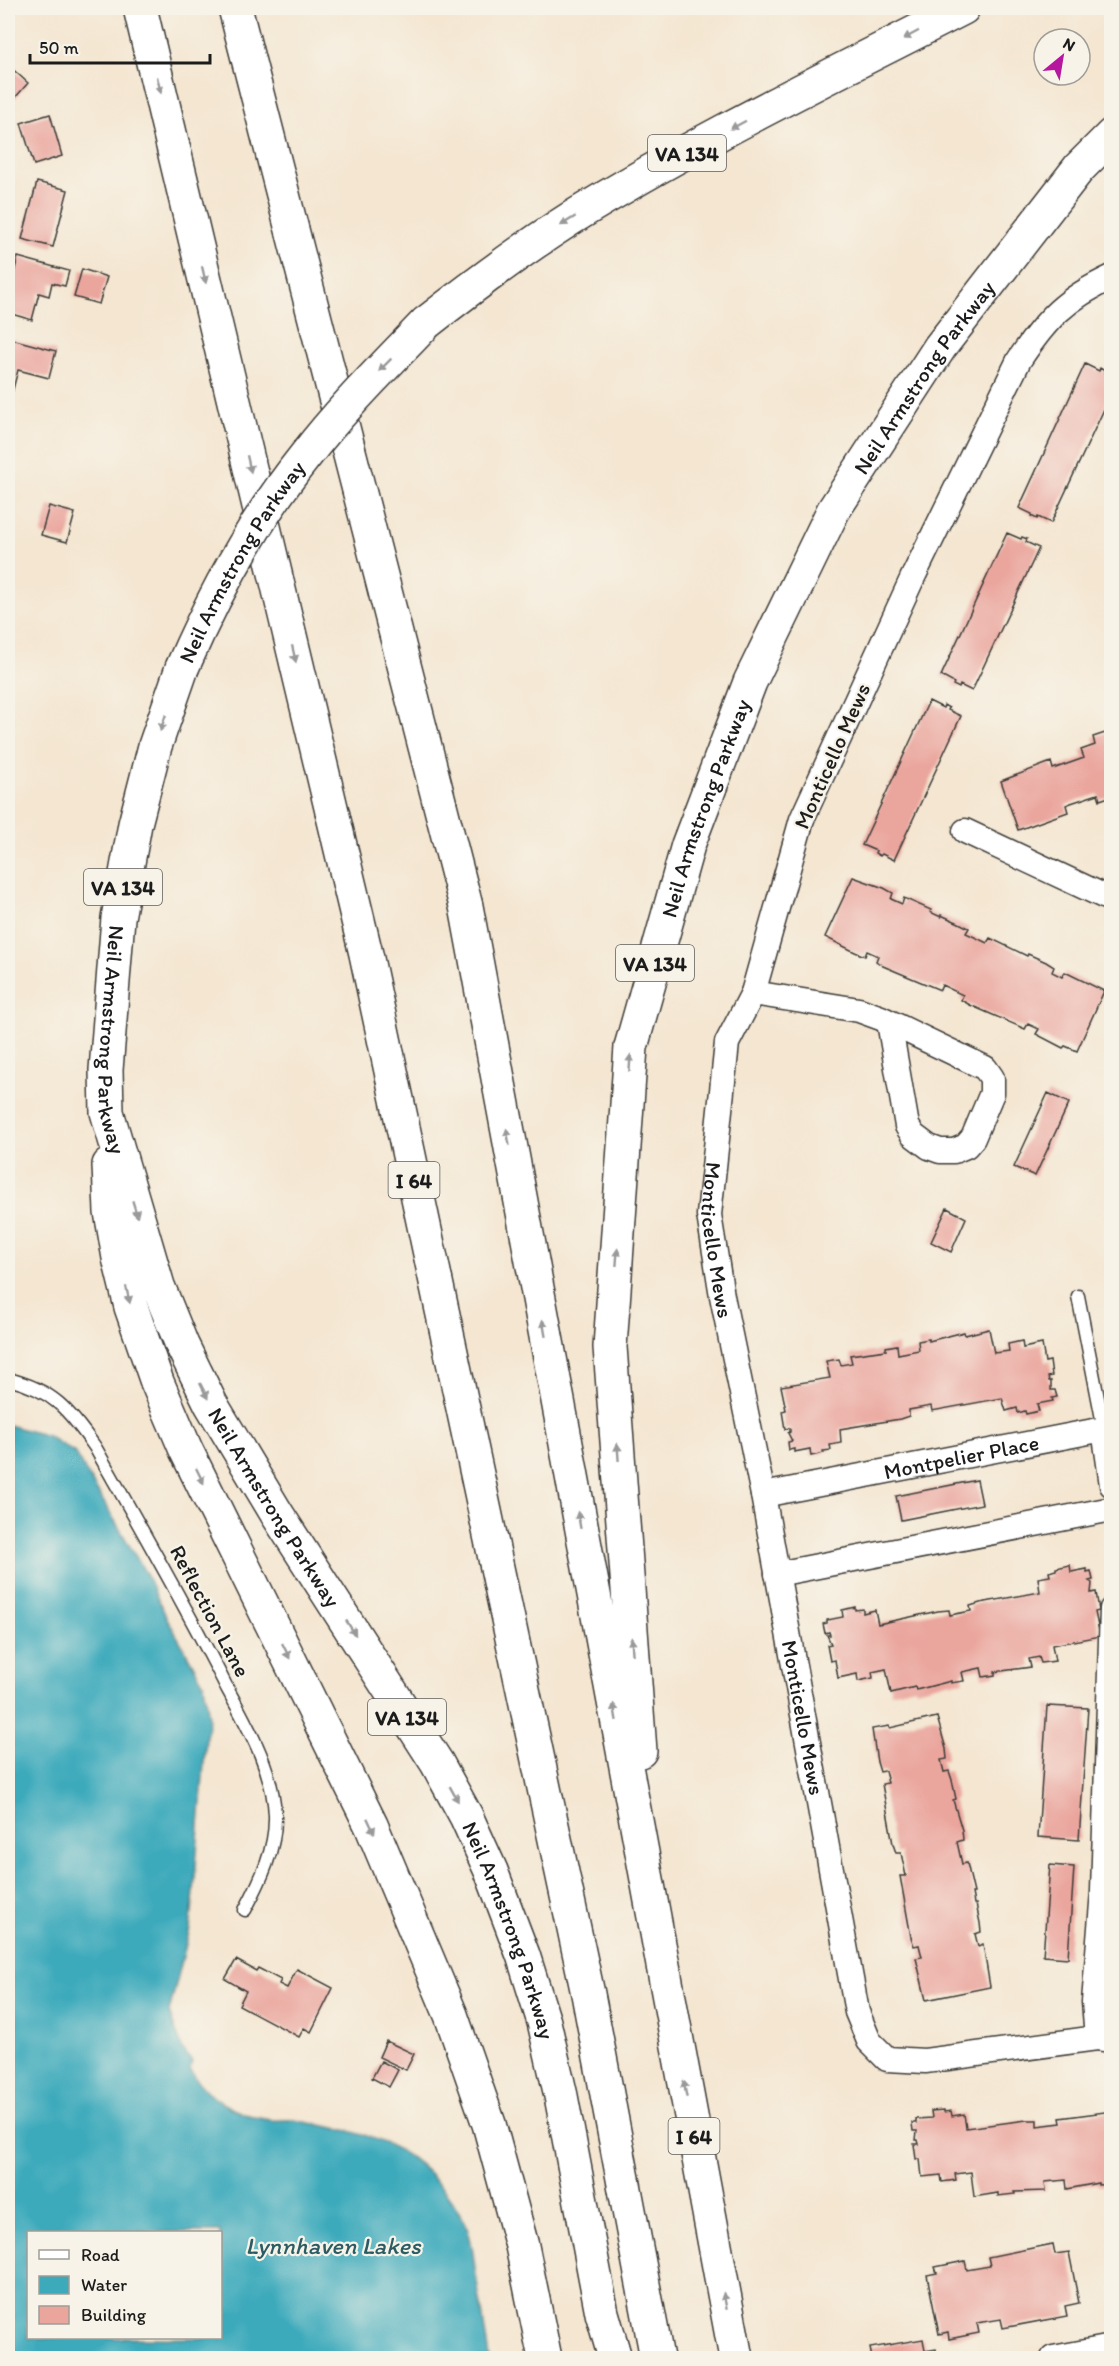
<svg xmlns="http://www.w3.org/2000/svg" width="1119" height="2366" viewBox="0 0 1119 2366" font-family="Itim,sans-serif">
  <rect width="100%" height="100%" fill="#f7f3e8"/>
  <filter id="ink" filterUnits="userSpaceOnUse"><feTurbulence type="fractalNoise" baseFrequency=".0167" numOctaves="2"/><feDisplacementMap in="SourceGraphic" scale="12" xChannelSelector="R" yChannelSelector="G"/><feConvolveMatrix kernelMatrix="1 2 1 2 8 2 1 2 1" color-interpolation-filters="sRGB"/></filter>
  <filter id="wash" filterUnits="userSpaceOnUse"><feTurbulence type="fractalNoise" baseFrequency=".008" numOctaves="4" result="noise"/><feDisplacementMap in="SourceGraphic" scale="24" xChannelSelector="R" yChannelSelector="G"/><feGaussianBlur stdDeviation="1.35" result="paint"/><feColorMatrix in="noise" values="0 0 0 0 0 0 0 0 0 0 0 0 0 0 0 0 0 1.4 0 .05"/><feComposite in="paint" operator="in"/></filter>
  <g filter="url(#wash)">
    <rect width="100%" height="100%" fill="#f4e6d1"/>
    <!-- water -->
    <path fill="#3daabc" stroke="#2c636c" stroke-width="1.5" fill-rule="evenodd" d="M8,1425L48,1436L75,1453L145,1572L167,1618L204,1684L209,1718L206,1737L193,1903L190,1928L169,2012L182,2048L186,2055L192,2061L190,2068C205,2099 237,2115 270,2120C278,2121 286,2119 293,2120C327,2126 368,2132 399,2150C427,2166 454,2198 467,2228C473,2243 474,2261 476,2277C481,2304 485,2331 489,2358H8ZM28,2232H220V2338H28Z"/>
    <g id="blocks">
      <!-- building -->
      <path fill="#eaa59d" d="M8,65L28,83L8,106Z
        M50,114L62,156L34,165L21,123Z
        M37,182L68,190L53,247L22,239Z
        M18,257L69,271L65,286L52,283L49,296L39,293L32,320L8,313V296Z
        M82,269L107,277L99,304L74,297Z
        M8,338L56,351L49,378L18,370L10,401L8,400Z
        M1085,364L1099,371L1100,368L1105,371L1104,373L1112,377V392L1051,523L1038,517L1037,519L1031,516L1032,514L1019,508Z
        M49,506L75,513L67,542L41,535Z
        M1007,533L1021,539L1022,537L1027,539L1026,542L1039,548L972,691L960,685L959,688L953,685L954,683L941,676Z
        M1112,568V599H1111L1105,582Z
        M929,701L943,708L944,705L949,708L948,710L961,716L894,860L882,854L880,856L875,853L876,851L862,845Z
        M1111,731L1112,796L1100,800L1098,794L1071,803L1066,805L1068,812L1018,830L1001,781L1051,762L1053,769L1084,758L1081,750L1095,745L1093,737Z
        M853,877L884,888L893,893L891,899L902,904L904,898L931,910L930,912L941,917V915L959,923L969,928L966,933L987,943L990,938L1027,956L1028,954L1046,962L1054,967L1052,972L1062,977L1065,972L1104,991L1077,1051L1065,1046L1063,1048L1036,1034L1039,1029L1028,1024L1025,1029L970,1005L961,1000L963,995L942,985L940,990L883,966L876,961L878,956L867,951L865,956L855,952L825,937Z
        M1048,1093L1069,1103L1035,1176L1014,1167Z
        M947,1208L966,1218L951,1252L931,1242Z
        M989,1329L994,1353L1009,1351L1008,1344L1022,1341L1023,1348L1042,1344L1045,1362L1050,1361L1052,1376L1048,1377L1049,1381H1051V1390H1055L1057,1397L1052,1398L1053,1401L1037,1404L1039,1411L1026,1414L1025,1411L1018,1413L1017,1408L1006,1411L1002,1398L932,1411L931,1406L909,1410V1416L900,1419L840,1429L841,1443L830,1445L831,1450L823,1451L824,1453L811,1456L810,1449L794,1452V1449L789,1450L788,1442L792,1441L788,1433L790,1432V1428L785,1429L782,1411L786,1410L781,1386L830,1378L826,1361L839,1359L841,1365L852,1363L850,1355L886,1350V1347L897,1345L898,1354L919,1350L918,1341L929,1339V1341L964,1332L965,1335Z
        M977,1480L982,1504L901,1520L896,1496Z
        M1070,1565L1071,1572L1087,1569V1572L1091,1571L1093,1580L1089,1581L1092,1583L1091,1593L1096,1592L1099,1611L1095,1612L1100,1636L1052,1645L1055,1661L1041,1663L1039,1657L1029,1659L1031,1667L995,1672V1675L983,1677L981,1668L962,1672L964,1681L951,1683V1681L916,1690L915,1687L891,1693L886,1669L872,1672L873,1678L858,1681L857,1674L838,1678L835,1660L830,1661L827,1645L831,1644L827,1635H830L829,1632L825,1633L823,1624L827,1623V1620L843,1617L842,1610L855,1607V1610L863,1609V1613L875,1610L878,1624L938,1611L949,1610L950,1615L971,1611L970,1606L980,1603L1040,1592L1038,1578L1050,1576L1049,1572L1056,1570V1568Z
        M1047,1706L1088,1708L1079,1840L1038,1837Z
        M937,1717L946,1749L947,1759L941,1760L944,1772L949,1771L952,1780L956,1799L953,1800L962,1830L963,1840L957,1842L962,1864L967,1863L974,1893H972L974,1904H976L980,1923L981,1932L975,1934L978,1946L983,1944L990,1987L926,2000L916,1958L922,1957L919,1945L914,1946L911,1937L900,1876H906L901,1853H896L893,1844L882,1784L888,1783L885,1771L880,1772L877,1762L872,1729L889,1726L890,1728Z
        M1050,1865L1074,1867L1068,1958L1043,1956Z
        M236,1960L256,1971L258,1968L281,1980L279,1984L287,1988L297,1969L333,1988L311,2032L304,2028L299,2037L239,2005L246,1991L225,1979Z
        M386,2041L414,2054L406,2070L379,2057Z
        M381,2061L398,2070L389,2087L372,2078Z
        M944,2110V2112L951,2111L952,2116L964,2114L966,2128L1027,2120H1037V2126L1061,2123L1060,2118L1112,2111V2184L1098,2185V2183L1067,2189L1066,2180L1045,2182L1046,2191L1014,2192L1015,2194L998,2196V2193L974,2197L971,2172L955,2174L956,2180L942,2182L941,2175L922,2177L920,2159H916L914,2144H919L918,2140H916L917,2131H913L912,2123H916V2119L932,2118L931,2111Z
        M1053,2244L1055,2254L1069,2252L1079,2303L1065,2306L1067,2316L1003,2328L1001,2319L977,2323L979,2333L949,2339L948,2332L939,2334L927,2275L937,2273L935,2267L965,2261L967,2270L990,2266L988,2257Z
        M923,2339L925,2351L936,2349L938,2358H872L870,2348Z"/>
    </g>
  </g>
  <g filter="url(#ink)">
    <use href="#blocks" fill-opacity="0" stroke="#3c3a37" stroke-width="1.5"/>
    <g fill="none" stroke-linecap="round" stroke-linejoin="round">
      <defs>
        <path id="lane" d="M1078,1296L1104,1429
          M8,1379C53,1390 69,1410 95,1447C140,1527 186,1606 227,1688C248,1727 273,1769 275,1815C276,1849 261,1880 245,1910"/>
        <g id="street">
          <path id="s1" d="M1112,277C1065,299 1047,318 1019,360L912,579L802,819L753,993L727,1043L709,1215L722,1296L763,1495L857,2012L869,2041L887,2059L925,2061L1097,2038L1112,2040"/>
          <path d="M965,831L1112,900"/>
          <path d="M753,993L859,1010L881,1018L985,1068L992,1078V1093L973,1138L966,1146L954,1151H940L929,1147L913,1135L907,1126L889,1022"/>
          <path id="s2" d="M763,1495L1104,1429L1112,1485"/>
          <path d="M777,1574L1112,1509"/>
          <path d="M1097,2038L1094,2002L1103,1891L1112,1609"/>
          <path d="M1053,2358L1112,2347"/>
        </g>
        <g id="highway">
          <path d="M140,8L366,954L588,1994L657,2358"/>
          <path d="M235,8L466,906L736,2358"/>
          <path d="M426,323C473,286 520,251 570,219C696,141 831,76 963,8"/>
          <path id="s3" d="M182,668L155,746L135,824L118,918L106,1070L107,1112L158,1286L182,1345L211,1404L277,1514L437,1763L466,1816L491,1871L523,1955L544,2022L561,2096L602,2313L615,2358"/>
          <path d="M109,1165L111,1212L119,1258L131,1307L157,1382L186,1450L371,1825L451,2015L489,2124L522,2246L545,2358"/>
          <path id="s4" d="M640,1751L610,1347L631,1047L688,845L750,682L833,511L940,347L1079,168L1112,135"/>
        </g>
      </defs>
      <!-- lane casing -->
      <use href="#lane" stroke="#3c3a37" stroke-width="15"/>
      <!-- street casing -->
      <use href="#street" stroke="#3c3a37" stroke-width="27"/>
      <!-- highway casing -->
      <use href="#highway" stroke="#3c3a37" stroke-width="36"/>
      <!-- lane -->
      <use href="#lane" stroke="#fff" stroke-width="12"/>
      <!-- street -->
      <use href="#street" stroke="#fff" stroke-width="24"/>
      <!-- highway -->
      <use href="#highway" stroke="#fff" stroke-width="33"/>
      <defs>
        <g id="highway-bridge">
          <path id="s5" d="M182,668C215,592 254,520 306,455C342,408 385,366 426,323"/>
        </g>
      </defs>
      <!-- highway-bridge casing -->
      <use href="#highway-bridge" stroke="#3c3a37" stroke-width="36" stroke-linecap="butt"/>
      <!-- highway-bridge -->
      <use href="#highway-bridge" stroke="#fff" stroke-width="33"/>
    </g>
    <!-- one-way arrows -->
    <defs><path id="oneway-solid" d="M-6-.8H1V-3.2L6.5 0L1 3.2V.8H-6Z" transform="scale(1.5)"/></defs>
    <g fill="#999">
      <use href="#oneway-solid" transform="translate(911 35) rotate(152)"/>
      <use href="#oneway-solid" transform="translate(159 85) rotate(77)"/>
      <use href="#oneway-solid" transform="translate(738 125) rotate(152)"/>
      <use href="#oneway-solid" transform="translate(568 221) rotate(148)"/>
      <use href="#oneway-solid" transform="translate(204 275) rotate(77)"/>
      <use href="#oneway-solid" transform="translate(385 365) rotate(135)"/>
      <use href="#oneway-solid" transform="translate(249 464) rotate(77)"/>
      <use href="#oneway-solid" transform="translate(294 654) rotate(77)"/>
      <use href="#oneway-solid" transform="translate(163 723) rotate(109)"/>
      <use href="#oneway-solid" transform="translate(630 1063) rotate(-86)"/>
      <use href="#oneway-solid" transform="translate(508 1137) rotate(-100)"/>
      <use href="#oneway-solid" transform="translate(135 1209) rotate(73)"/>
      <use href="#oneway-solid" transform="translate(617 1257) rotate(-86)"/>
      <use href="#oneway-solid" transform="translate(128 1295) rotate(77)"/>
      <use href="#oneway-solid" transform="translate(544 1328) rotate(-100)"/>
      <use href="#oneway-solid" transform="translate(204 1391) rotate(63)"/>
      <use href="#oneway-solid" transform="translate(618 1452) rotate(-94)"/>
      <use href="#oneway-solid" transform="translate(200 1476) rotate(64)"/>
      <use href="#oneway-solid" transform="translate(579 1520) rotate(-100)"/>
      <use href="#oneway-solid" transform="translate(351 1628) rotate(57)"/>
      <use href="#oneway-solid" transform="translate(632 1646) rotate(-94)"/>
      <use href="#oneway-solid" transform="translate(286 1651) rotate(64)"/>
      <use href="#oneway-solid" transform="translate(615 1712) rotate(-100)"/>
      <use href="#oneway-solid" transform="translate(454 1794) rotate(61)"/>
      <use href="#oneway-solid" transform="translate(371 1826) rotate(65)"/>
      <use href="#oneway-solid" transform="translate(685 2089) rotate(-101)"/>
      <use href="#oneway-solid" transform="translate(725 2301) rotate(-101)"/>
    </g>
  </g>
  <g text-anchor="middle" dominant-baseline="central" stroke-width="4.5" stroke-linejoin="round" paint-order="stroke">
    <!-- shield labels -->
    <g fill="#f7f3e8" stroke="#5e5c59" stroke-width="1.5">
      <rect x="648" y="135" width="78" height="36" rx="4.5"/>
      <rect x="84" y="869" width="78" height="36" rx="4.5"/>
      <rect x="616" y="945" width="78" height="36" rx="4.5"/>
      <rect x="388.5" y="1162" width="51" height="36" rx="4.5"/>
      <rect x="368" y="1699" width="78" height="36" rx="4.5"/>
      <rect x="668.5" y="2118" width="51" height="36" rx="4.5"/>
    </g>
    <g font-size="21" font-weight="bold" fill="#1c1c1c">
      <text x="687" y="153">VA 134</text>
      <text x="123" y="887">VA 134</text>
      <text x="655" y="963">VA 134</text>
      <text x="414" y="1180">I 64</text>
      <text x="407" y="1717">VA 134</text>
      <text x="694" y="2136">I 64</text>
    </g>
    <!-- street labels -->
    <g font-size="22" fill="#1c1c1c" stroke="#f7f3e8">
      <text stroke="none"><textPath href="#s4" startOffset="1442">Neil Armstrong Parkway</textPath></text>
      <text stroke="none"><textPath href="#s5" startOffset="122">Neil Armstrong Parkway</textPath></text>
      <text transform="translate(832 756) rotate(-66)">Monticello Mews</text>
      <text stroke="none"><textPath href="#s4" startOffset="956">Neil Armstrong Parkway</textPath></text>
      <text stroke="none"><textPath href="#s3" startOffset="381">Neil Armstrong Parkway</textPath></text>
      <text stroke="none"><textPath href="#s1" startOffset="1070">Monticello Mews</textPath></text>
      <text stroke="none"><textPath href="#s2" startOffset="202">Montpelier Place</textPath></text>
      <text stroke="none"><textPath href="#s3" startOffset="885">Neil Armstrong Parkway</textPath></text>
      <text transform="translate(210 1611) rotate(62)">Reflection Lane</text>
      <text stroke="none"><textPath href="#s1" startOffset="1556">Monticello Mews</textPath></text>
      <text stroke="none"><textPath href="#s3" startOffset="1371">Neil Armstrong Parkway</textPath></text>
    </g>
    <!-- water labels -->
    <g font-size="24" font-style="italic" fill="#2b5c64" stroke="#f7f3e8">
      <text x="333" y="2245">Lynnhaven Lakes</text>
    </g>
  </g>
  <!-- margin -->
  <rect width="1119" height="2366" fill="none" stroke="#f7f3e8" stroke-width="30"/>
  <!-- legend -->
  <rect x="27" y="2231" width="195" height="108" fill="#f7f3e8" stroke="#9f9d96" stroke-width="1.5"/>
  <rect x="39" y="2250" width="30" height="9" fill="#ffffff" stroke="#9f9d96" stroke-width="1.5"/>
  <text x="81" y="2261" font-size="18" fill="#1c1c1c">Road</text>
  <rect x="39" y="2276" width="30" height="18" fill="#3daabc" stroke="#9f9d96" stroke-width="1.5"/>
  <text x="81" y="2291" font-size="18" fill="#1c1c1c">Water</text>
  <rect x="39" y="2306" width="30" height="18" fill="#eaa59d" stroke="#9f9d96" stroke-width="1.5"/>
  <text x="81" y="2321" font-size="18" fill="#1c1c1c">Building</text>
  <!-- north arrow -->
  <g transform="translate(1062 57) rotate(30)"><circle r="28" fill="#f7f3e8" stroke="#9f9d96" stroke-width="1.5"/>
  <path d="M0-4.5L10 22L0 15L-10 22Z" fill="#b5179e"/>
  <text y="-9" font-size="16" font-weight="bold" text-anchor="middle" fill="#1c1c1c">N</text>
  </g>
  <!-- scale -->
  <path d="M30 54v9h180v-9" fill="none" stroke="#1c1c1c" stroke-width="3"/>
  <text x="39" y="54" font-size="18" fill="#1c1c1c" stroke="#f7f3e8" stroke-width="4.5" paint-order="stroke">50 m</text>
</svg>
